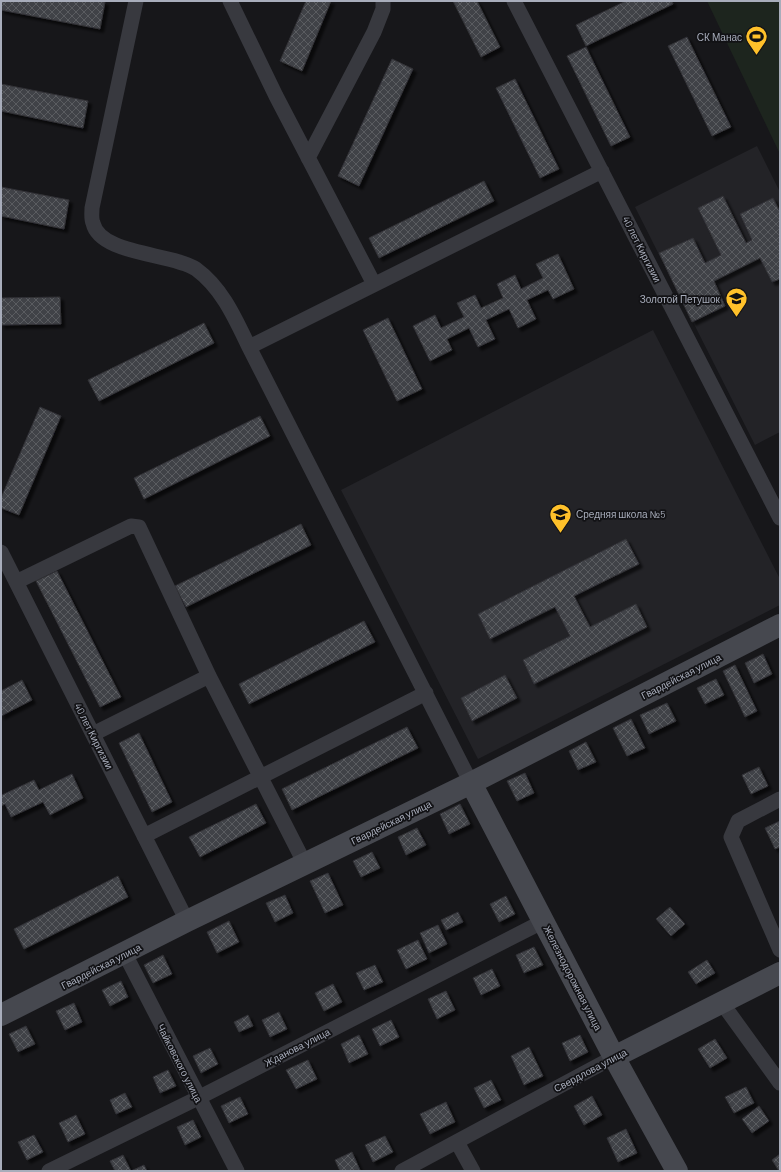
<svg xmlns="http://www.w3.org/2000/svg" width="781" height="1172" viewBox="0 0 781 1172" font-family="Barlow,sans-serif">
  <defs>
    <pattern id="building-cross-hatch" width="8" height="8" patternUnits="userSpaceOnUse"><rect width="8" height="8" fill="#414247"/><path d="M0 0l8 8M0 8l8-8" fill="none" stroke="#5a5b60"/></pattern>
    <filter id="shadow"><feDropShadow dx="3.5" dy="3.5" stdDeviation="1" flood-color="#0009"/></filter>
  </defs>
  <rect width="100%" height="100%" fill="#17171a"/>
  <!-- built -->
  <path fill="#232327" d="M757,146L780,192V432L755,445L635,207Z
    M653,330L780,579V605L478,759L341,490Z"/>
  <!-- pitch -->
  <path fill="#1d251e" d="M707,1H780V154Z"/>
  <!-- building -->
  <path fill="url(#building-cross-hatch)" stroke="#313136" filter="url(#shadow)" d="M1,1H100L105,2L100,29L1,10Z
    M306,1H331L302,71L280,61Z
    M453,1H477L500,47L481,57Z
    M626,1H672L673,4L586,46L576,25Z
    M687,37L731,127L712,136L668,46Z
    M586,47L630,137L611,146L567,56Z
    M392,59L413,69L359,186L338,176Z
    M515,79L559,169L540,178L496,88Z
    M1,84L88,101L83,128L1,111Z
    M484,181L494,201L379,258L369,238Z
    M1,187L69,200L64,229L1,216Z
    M723,196L746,243L752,240L740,214L773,198L780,212V279L772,282L760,258L714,281L725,306L692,322L659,253L693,238L705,263L721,255L698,208Z
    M558,254L574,289L553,299L548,290L527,300L536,319L518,328L509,309L486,320L495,339L478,347L469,328L447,339L452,350L430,361L413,326L435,315L441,328L464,317L457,303L475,295L481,308L503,298L497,284L515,275L521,289L543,278L536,264Z
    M60,297L61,324L1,325V298Z
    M388,318L422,389L397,401L363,330Z
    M204,323L214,343L99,401L88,380Z
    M40,407L61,416L19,515L1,508V498Z
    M260,416L270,436L144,499L134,478Z
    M301,524L311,545L186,607L175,586Z
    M626,539L639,564L574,596L590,627L636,604L647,627L534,684L523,660L570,636L555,607L490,639L478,614Z
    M57,571L121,697L100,707L36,581Z
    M364,621L375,642L249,704L239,684Z
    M763,654L772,674L754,683L745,663Z
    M735,665L757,711L745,717L723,671Z
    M505,675L517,698L472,721L461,698Z
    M716,679L724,695L705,704L697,688Z
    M22,680L32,700L1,716V691Z
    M667,703L676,721L649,734L640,715Z
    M631,719L645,748L627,756L613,728Z
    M407,727L418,748L292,810L282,789Z
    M139,733L172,802L152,812L119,743Z
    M586,742L596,762L578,770L569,751Z
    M759,767L768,786L751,794L742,775Z
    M525,773L534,793L517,801L507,781Z
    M72,774L83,798L50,815L43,802L11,817L5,804L1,806V794L2,795L34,780L39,790Z
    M256,804L266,823L200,857L189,837Z
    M460,804L470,824L449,834L440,814Z
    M780,821V847L775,849L765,828Z
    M417,828L426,845L406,855L398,837Z
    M372,852L380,868L361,877L353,861Z
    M328,873L343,905L325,913L310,881Z
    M118,876L128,897L24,949L14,929Z
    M285,895L293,913L275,922L266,903Z
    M506,896L515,914L499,922L490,904Z
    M670,907L685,924L671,936L656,919Z
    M458,912L463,922L446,930L441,920Z
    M229,921L239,942L217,953L207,932Z
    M438,925L447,944L429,953L420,933Z
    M418,940L427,959L406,969L397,950Z
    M534,947L543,965L524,973L516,955Z
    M163,955L172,974L153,983L144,965Z
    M707,960L715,973L696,984L688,972Z
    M375,965L383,982L364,990L356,973Z
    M492,969L500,986L481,995L473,978Z
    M121,981L128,997L110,1006L102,990Z
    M333,984L342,1002L324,1011L315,993Z
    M446,991L455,1010L437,1019L428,999Z
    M74,1003L82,1022L65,1030L56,1011Z
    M279,1012L287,1029L270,1037L262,1020Z
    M248,1015L253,1026L239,1032L234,1022Z
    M391,1020L399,1037L380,1046L372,1029Z
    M26,1026L35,1044L18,1052L9,1034Z
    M359,1035L368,1054L349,1063L341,1044Z
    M580,1035L588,1052L570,1061L562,1043Z
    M715,1039L727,1058L710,1068L698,1049Z
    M529,1047L543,1076L524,1085L511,1056Z
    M210,1048L218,1064L201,1073L193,1056Z
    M308,1060L317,1079L296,1089L286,1070Z
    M168,1070L176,1086L160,1093L153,1077Z
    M491,1080L501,1100L484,1108L474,1088Z
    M746,1087L754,1103L734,1113L725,1097Z
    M125,1093L132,1107L116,1114L110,1100Z
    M592,1096L602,1115L584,1125L574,1106Z
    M240,1097L248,1114L229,1123L221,1106Z
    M446,1102L455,1122L430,1134L420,1114Z
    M759,1106L769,1121L752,1133L742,1119Z
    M76,1115L85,1134L68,1142L59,1123Z
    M193,1120L201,1137L185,1145L177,1127Z
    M626,1129L637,1153L618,1162L607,1138Z
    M34,1135L43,1152L27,1160L18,1142Z
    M385,1136L393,1152L373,1162L365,1145Z
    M352,1152L360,1170L340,1171L335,1160Z
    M780,1154V1171H779L772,1160Z
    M123,1155L131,1171L144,1165L147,1171H115L110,1161Z"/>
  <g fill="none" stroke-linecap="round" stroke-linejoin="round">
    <!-- street -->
    <path stroke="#38393f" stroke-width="15" d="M136,1L92,208C92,212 91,219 93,223C100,255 172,253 196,269C222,288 235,318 249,347L471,783
      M230,1L276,96L374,284
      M514,1L780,518
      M308,158L374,32L383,9V1
      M249,347L602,171
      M1,552L187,921
      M16,582L131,526L139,527L209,676L305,864
      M93,734L209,676
      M780,799L738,821L731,837L780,950
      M144,836L426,693
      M125,954L237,1171
      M722,1003L780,1083
      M457,1142L473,1171
      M49,1171L198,1098L544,921
      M402,1171L614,1057"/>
    <!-- secondary -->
    <path stroke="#46484f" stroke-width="22" d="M471,783L614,1057L677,1171
      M1,1015L187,921L471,783L780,625
      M614,1057L780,973"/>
  </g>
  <!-- icons -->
  <defs>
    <symbol id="stadium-pin" viewBox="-11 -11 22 30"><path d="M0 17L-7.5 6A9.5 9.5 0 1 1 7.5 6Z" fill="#ffc12a" stroke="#121215"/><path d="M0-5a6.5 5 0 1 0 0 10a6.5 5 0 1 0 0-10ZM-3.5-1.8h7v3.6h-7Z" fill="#111"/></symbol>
    <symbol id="school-pin" viewBox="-11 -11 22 30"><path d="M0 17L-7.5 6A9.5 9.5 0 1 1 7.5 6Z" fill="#ffc12a" stroke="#121215"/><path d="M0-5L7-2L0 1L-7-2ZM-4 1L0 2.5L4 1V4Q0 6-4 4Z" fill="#111"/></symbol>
  </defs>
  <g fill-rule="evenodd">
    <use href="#stadium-pin" x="744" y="24" width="25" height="34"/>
    <use href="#school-pin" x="724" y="286" width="25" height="34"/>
    <use href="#school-pin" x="548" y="502" width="25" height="34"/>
  </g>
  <g text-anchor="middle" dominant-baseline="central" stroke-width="3.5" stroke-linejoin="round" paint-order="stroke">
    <!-- poi labels -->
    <g font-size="10" fill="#a8adbb" stroke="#121215" text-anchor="end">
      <text x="742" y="37">СК Манас</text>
      <text x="720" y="299">Золотой Петушок</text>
      <text x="576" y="514" text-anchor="start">Средняя школа №5</text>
    </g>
    <!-- street labels -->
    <g font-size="10" fill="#a8adbb" stroke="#121215">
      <text transform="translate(642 249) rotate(63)">40 лет Киргизии</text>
      <text transform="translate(681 676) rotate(-27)">Гвардейская улица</text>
      <text transform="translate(94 736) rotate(63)">40 лет Киргизии</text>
      <text transform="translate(391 822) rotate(-26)">Гвардейская улица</text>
      <text transform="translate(101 966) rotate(-27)">Гвардейская улица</text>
      <text transform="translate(573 978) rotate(63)">Железнодорожная улица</text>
      <text transform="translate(297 1047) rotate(-27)">Жданова улица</text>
      <text transform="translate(180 1063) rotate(63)">Чайковского улица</text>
      <text transform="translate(590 1070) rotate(-28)">Свердлова улица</text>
    </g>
  </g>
  <!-- border -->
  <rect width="781" height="1172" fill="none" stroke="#a8adbb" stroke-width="4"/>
</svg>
